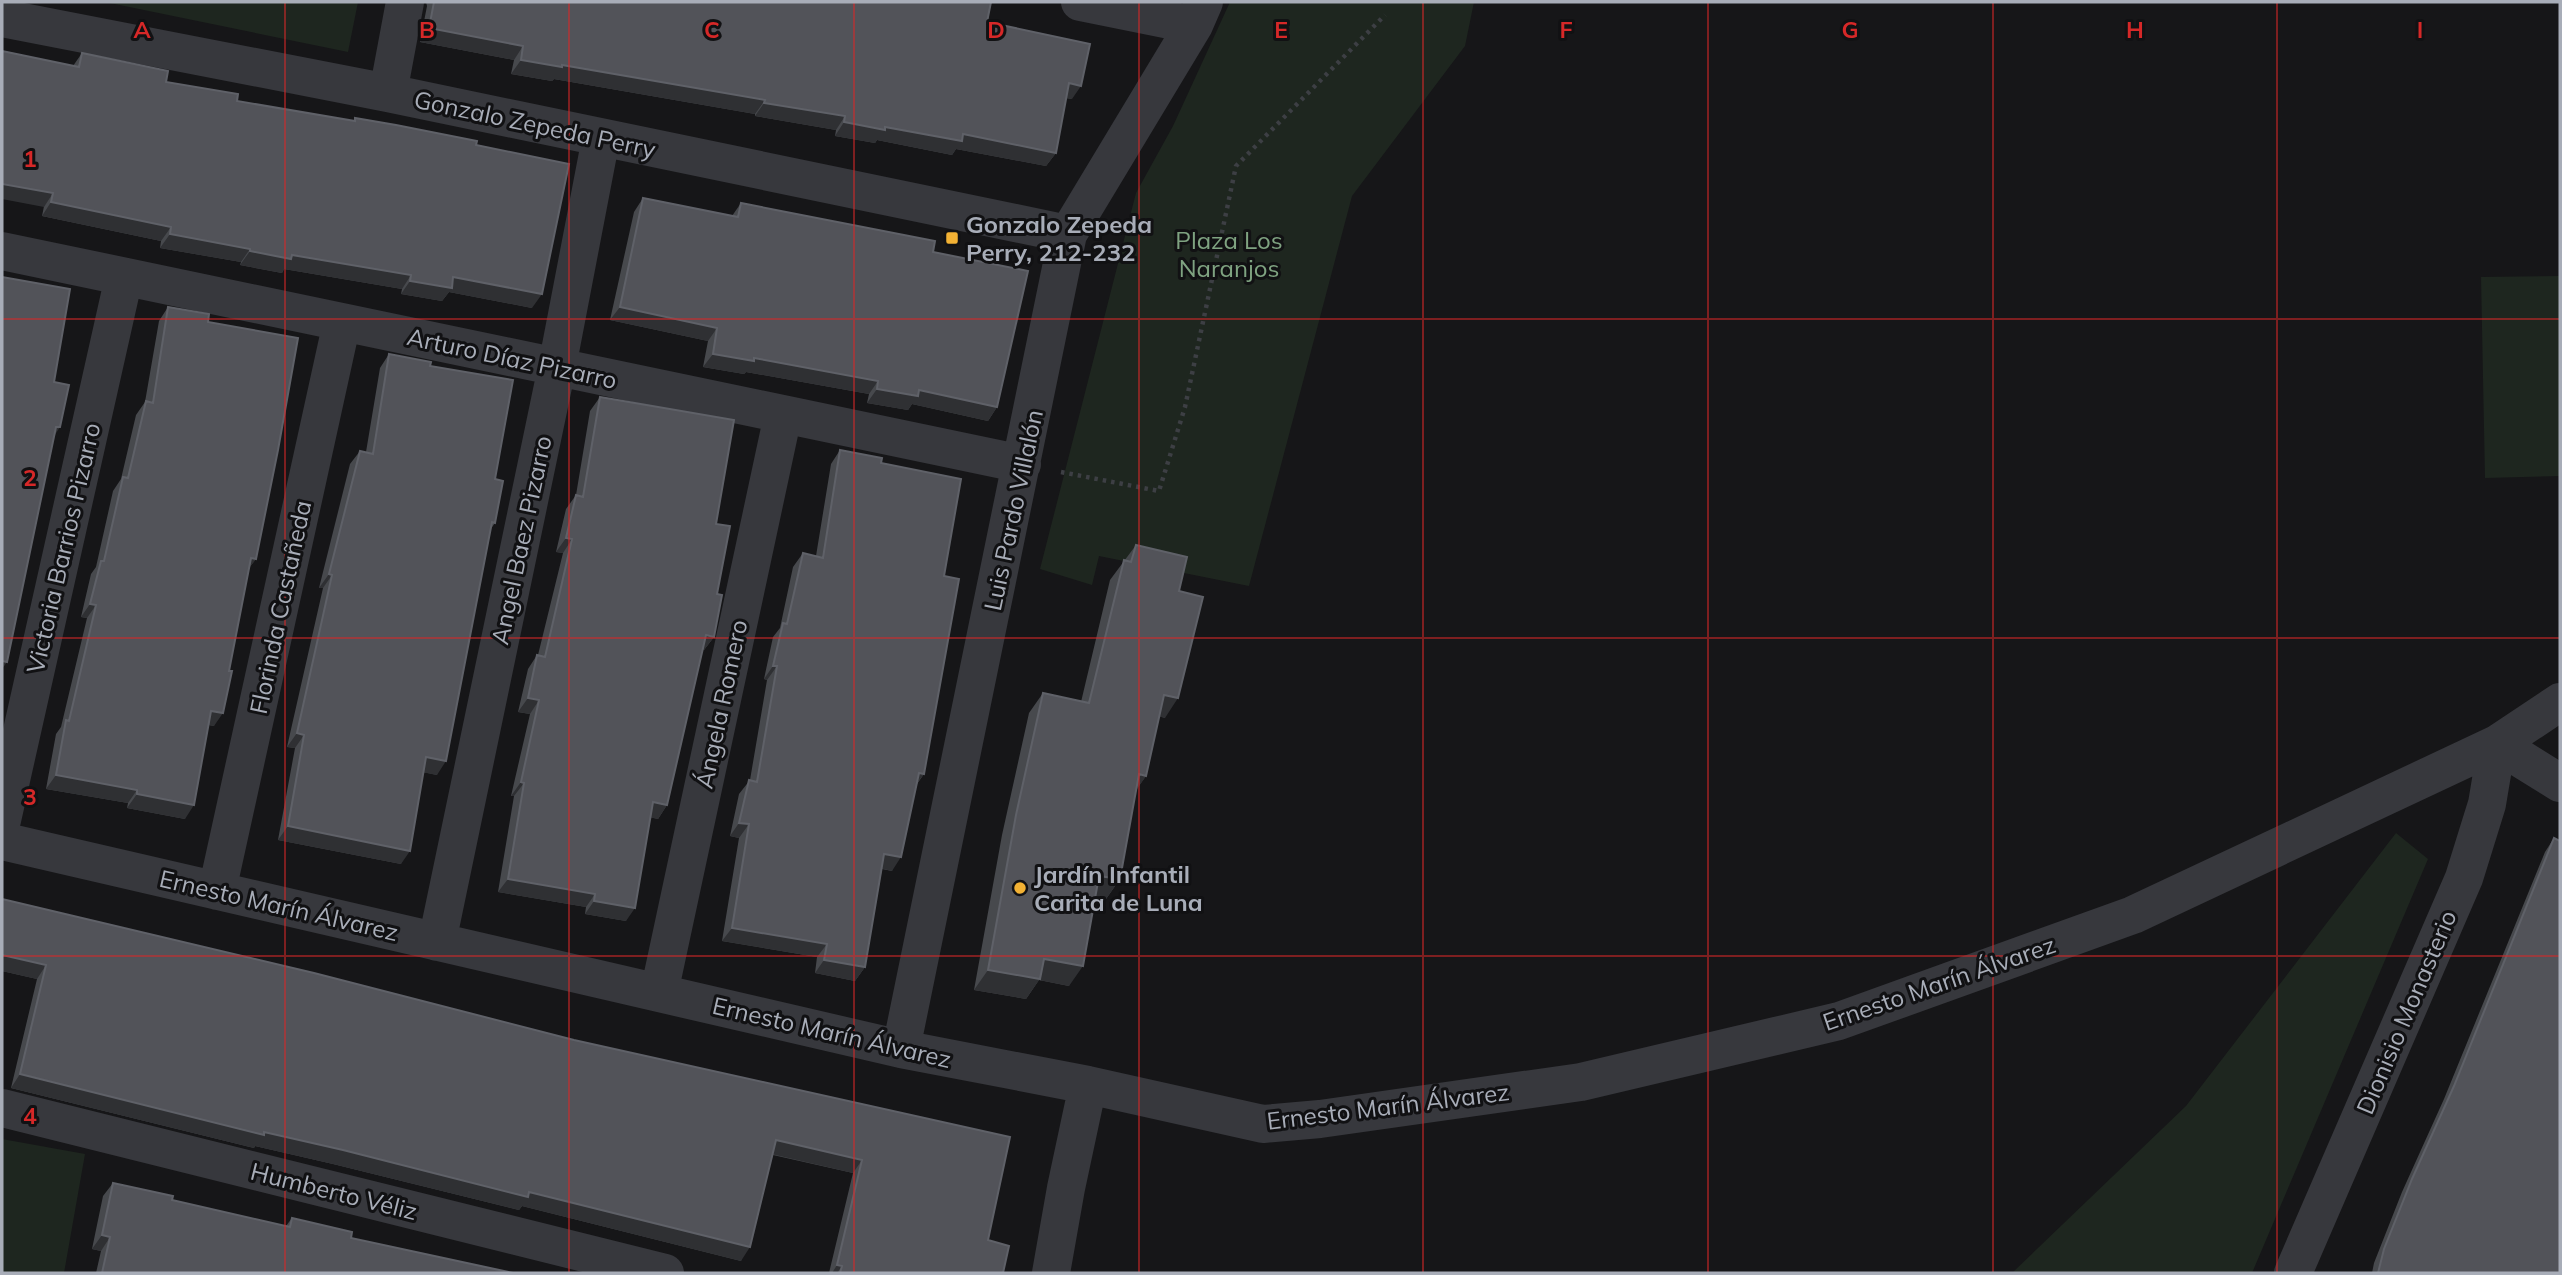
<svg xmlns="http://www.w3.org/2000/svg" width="2562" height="1275" viewBox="0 0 2562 1275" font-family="Mulish,sans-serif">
  <rect width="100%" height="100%" fill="#161618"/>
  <!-- green -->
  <path fill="#1e261f" d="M105,2H358L348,52Z
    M1230,2H1474L1465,46L1352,196L1249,586L1099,556L1092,585L1040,569L1136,193L1173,126Z
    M2560,276V476L2485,478L2481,277Z
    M2396,833L2428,859L2252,1273H2012L2186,1106Z
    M2,1139L85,1154L64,1273H2Z"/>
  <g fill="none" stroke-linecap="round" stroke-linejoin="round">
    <!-- path -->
    <path stroke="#3d3f44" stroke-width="4.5" stroke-dasharray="3.5 5" stroke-linecap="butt" d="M1061,472L1159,491L1185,407L1236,166L1385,15"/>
    <!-- minor -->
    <path stroke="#37383d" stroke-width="38" d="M1080,2L1194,25
      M2,18L388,93L1068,234
      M388,93L405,2
      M2,251L1022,464
      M2,820L124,277
      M2,841L901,1049L1088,1085L1263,1124L1320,1119L1581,1082L1839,1021L2133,915L2497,744L2560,702
      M217,891L342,322
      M437,942L557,367L601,138
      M659,993L783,415
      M901,1049L1068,234L1194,25L1204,2
      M2,1108L665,1273
      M1051,1273L1066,1188L1088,1085
      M2293,1273L2464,878L2487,804L2497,744L2560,783"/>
  </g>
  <!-- wall -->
  <path fill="#47494d" d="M426,2H991L987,22L1072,99L1066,98L1056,153L1046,166L956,149L952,155L877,140L875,143L835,136L836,130L755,116V114L554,79L552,81L511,74L514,60L420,42L427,6Z
    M82,53L166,82L237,101L353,121L355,118L476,145L532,308L449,292L442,301L401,294L402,289L284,269L282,273L240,265L241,262L160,248L161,241L42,216L73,66Z
    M643,198L732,216L741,203L933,252L997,407L988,421L912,404L908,410L867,403L869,394L746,372L744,374L703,367L708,341L610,320L634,212Z
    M168,307L208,322L256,559L248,569L214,726L209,725L185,819L127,808L128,803L46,789L56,734L61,727L87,618L81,617L91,574L96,567L113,491L121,479L136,415L145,402L159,321Z
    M389,354L430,366L495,479V523L490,530L437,775L423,772L401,864L278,840L295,748L287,747L323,588H319L350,464L360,451L366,452L380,368Z
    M600,397L716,524L717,594L714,637L704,650H702L667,805L658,819L650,817L626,921L585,914L586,907L498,892L514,796H511L530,714L518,712L528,669L537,655H538L563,553L556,552L566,509L576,495L590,411Z
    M840,450L881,463L944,576L924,774L917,784L892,871L882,869L865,967L855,981L815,973L817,957L722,941L739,838L730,836L739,794L750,780L767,680L764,679L773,637L780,628L793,567L803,553L816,556L831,464Z
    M1136,545L1179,591L1165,718L1159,716L1146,776L1135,791L1120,879L1106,899L1095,897L1069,986L1039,980L1026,999L974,990L1002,835L1029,713L1043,693L1081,702L1110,580Z
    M2554,838L2560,1273H2372L2374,1263L2402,1192L2444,1099L2545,852Z
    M2,899L574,1040L1010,1137L988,1240L1003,1273H829L853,1173L773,1155L741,1261L522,1206L519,1210L333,1164L255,1146L254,1148L11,1088L37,979L2,971Z
    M113,1183L172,1200L286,1226L292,1218L351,1238L513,1273H96L101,1251L92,1249L103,1196Z"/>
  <!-- shaded-wall -->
  <path fill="#2f3033" d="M429,28L523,46L514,60L420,42Z
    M521,60L562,65L765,100L755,114L554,79L552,81L511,74Z
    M1069,83L1081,86L1072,99L1060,97Z
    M764,103L845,116L836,130L755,116Z
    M844,122L963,134L1056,153L1046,166L956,149L952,155L877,140L875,143L835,136Z
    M2,184L53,193L44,207L2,199Z
    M51,202L171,227L161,241L42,216Z
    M170,234L250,249L241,262L160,248Z
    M250,251L292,255L411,275L402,289L284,269L282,273L240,265Z
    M453,277L542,294L532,308L449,292L442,301L401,294L410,281Z
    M620,307L717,328L708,341L610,320Z
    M713,354L754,358L878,381L869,394L746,372L744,374L703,367Z
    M877,389L919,390L997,407L988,421L912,404L908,410L867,403Z
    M56,427H60L51,441Z
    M566,538L572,539L563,553L556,552Z
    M251,558L256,559L246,572Z
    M329,574L332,575L323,588H319Z
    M90,604L96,605L87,618L81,617Z
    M706,635L714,637L704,650L696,649Z
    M2,661L7,662L2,669Z
    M773,666H777L767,680L764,679Z
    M1164,695L1178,698L1165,718L1150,714Z
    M528,698L539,700L530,714L518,712Z
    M211,711L223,713L214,726L202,724Z
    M297,733L304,735L295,748L287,747Z
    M426,757L446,761L437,775L416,771Z
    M919,773L924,774L914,787Z
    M1139,774L1146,776L1133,795Z
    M56,775L137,790L128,803L46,789Z
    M521,782L524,783L514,796H511Z
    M137,794L194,805L185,819L127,808Z
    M653,802L667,805L658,819L643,816Z
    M739,823L749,824L739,838L730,836Z
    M288,826L410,851L401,864L278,840Z
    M884,854L901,857L892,871L875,867Z
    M1099,876L1120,879L1106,899L1085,895Z
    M508,879L595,894L586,907L498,892Z
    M594,901L635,908L626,921L585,914Z
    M732,928L827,944L817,957L722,941Z
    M2,955L46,965L37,979L2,971Z
    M1044,959L1083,966L1069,986L1039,980L1026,999L974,990L988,970Z
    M824,960L865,967L855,981L815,973Z
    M20,1074L529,1192L750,1247L741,1261L522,1206L519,1210L333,1164L255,1146L254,1148L11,1088Z
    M776,1140L862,1160L853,1173L767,1153Z
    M102,1235L110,1237L101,1251L92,1249Z
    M837,1265L842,1266L837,1273H832Z"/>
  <!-- building -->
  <path fill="#525359" stroke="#5f6168" stroke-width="2" d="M434,2H991L987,22L1090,44L1081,86L1069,83L1056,153L963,134L962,141L885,127V130L844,122L845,116L764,103L765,100L562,65V67L521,60L523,46L429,28Z
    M2,51L79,67L82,53L168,71L166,82L238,94L237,101L355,121V118L396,125L477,141L476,145L569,164L542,294L453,277L452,288L410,281L411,275L292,255L291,259L250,251V249L170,234L171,227L51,202L53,193L2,184Z
    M643,198L738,217L741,203L781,211L935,241L933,252L1028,271L997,407L919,390L918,396L877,389L878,381L754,358V361L713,354L717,328L620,307Z
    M2,277L70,289L54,382L69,385L60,427H56L7,662L2,661Z
    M168,307L209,314L208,322L298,338L278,450L256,559L251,558L229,671H232L223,713L211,711L194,805L137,794V790L56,775L66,720L69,721L96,605L90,604L101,561H104L123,477L128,478L146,401L153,403Z
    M389,354L431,362L430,366L513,380L495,479L503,481L495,523L492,522L446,761L426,757L410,851L288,826L304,735L297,733L332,575L329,574L360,451L373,454Z
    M600,397L734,420L716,524L730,526L717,594L722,595L714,637L706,635L667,805L653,802L635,908L594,901L595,894L508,879L524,783L521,782L539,700L528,698L537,655L545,657L572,539L566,538L576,495L583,497Z
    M840,450L882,458L881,463L961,479L944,576L959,579L924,774L919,773L901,857L884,854L865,967L824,960L827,944L732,928L749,824L739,823L749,780L757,782L777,666H773L783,623L787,624L803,553L823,558Z
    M1136,545L1187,557L1179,591L1203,597L1178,698L1164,695L1146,776L1139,774L1120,879L1099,876L1083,966L1044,959L1040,979L988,970L1016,815L1043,693L1089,703L1124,560L1131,562Z
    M2554,838L2560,841V1273H2378L2384,1249L2412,1179L2454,1086Z
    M2,899L314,973L574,1040L1010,1137L988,1240L1009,1246L1003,1273H840L842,1266L837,1265L862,1160L776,1140L750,1247L529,1192L528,1197L343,1150L264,1132V1135L20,1074L46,965L2,955Z
    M113,1183L173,1196L172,1200L290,1227L292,1218L352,1232L351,1238L513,1273H102L110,1237L102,1235Z"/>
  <!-- grid -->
  <path fill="none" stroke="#d62828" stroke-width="2" stroke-opacity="0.55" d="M285,2V1273M569,2V1273M854,2V1273M1139,2V1273M1423,2V1273M1708,2V1273M1993,2V1273M2277,2V1273M2,319H2560M2,638H2560M2,956H2560"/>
  <!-- markers -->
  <g fill="#f2b134" stroke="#111113" stroke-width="2.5">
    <rect x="945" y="231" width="14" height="14" rx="3.5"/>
    <circle cx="1020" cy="888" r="7"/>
  </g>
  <g text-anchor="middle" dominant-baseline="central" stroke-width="6" stroke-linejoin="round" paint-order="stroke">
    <!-- street labels -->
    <g font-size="24" fill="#a8adb8" stroke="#111113">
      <text transform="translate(535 124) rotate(12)">Gonzalo Zepeda Perry</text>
      <text transform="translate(512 358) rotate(12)">Arturo Díaz Pizarro</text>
      <text transform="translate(1013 510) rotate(-78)">Luis Pardo Villalón</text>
      <text transform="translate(521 540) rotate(-78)">Angel Baez Pizarro</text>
      <text transform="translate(63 548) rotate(-77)">Victoria Barrios Pizarro</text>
      <text transform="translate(280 607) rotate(-78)">Florinda Castañeda</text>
      <text transform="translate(721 704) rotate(-78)">Ángela Romero</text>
      <text transform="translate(279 905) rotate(13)">Ernesto Marín Álvarez</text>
      <text transform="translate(1939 983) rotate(-19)">Ernesto Marín Álvarez</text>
      <text transform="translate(2406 1012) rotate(-67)">Dionisio Monasterio</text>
      <text transform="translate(832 1032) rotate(13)">Ernesto Marín Álvarez</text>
      <text transform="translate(1388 1106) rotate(-7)">Ernesto Marín Álvarez</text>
      <text transform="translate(334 1191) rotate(14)">Humberto Véliz</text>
    </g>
    <!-- poi labels -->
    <g font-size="24" font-weight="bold" fill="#a8adb8" stroke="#111113" text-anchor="start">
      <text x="966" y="224">Gonzalo Zepeda<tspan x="966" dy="28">Perry, 212-232</tspan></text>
      <text x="1034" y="874">Jardín Infantil<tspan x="1034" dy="28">Carita de Luna</tspan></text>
    </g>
    <!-- park labels -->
    <g font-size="24" fill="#7fa381" stroke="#111113">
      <text x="1229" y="240">Plaza Los<tspan x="1229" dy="28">Naranjos</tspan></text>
    </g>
  </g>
  <g font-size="23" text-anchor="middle" font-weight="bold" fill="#d62828" stroke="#111113" stroke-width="6" stroke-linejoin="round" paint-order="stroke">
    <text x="142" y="38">A</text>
    <text x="427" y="38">B</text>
    <text x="712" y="38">C</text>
    <text x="996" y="38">D</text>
    <text x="1281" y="38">E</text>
    <text x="1566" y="38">F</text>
    <text x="1850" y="38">G</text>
    <text x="2135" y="38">H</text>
    <text x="2420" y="38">I</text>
    <text x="30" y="167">1</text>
    <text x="30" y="486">2</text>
    <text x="30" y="805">3</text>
    <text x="30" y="1124">4</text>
  </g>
  <!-- border -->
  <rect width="2562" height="1275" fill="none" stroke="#a8adb8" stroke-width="7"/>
</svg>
